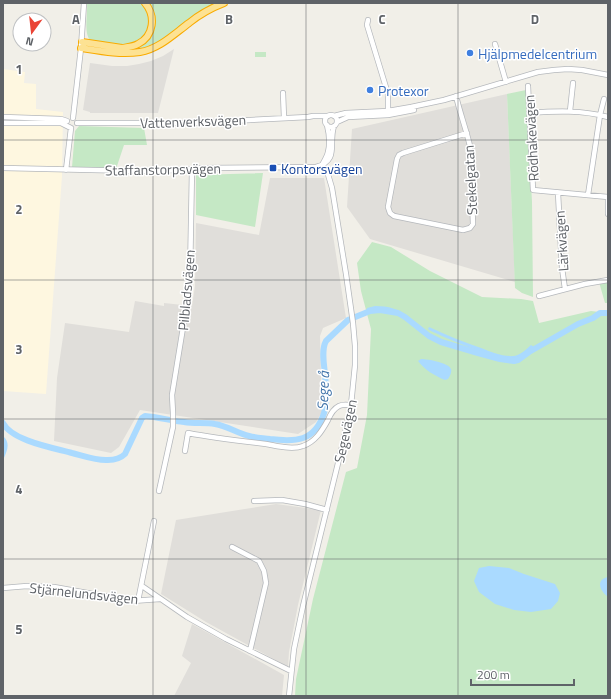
<svg xmlns="http://www.w3.org/2000/svg" width="611" height="699" viewBox="0 0 611 699" font-family="'Titillium Web',sans-serif">
  <rect width="100%" height="100%" fill="#f1efe8"/>
  <!-- commercial -->
  <path fill="#fef7e0" d="M3,69L25,72L24,83L36,84V109L63,112L62,176L46,394L3,391Z"/>
  <!-- industrial -->
  <path fill="#e0deda" d="M174,49L158,113H90V112L83,110L90,63L112,66H127L139,64L151,61L163,56Z
    M507,94L515,282L370,239L347,207L352,129Z
    M270,178H324L346,318L323,328L320,336L322,412L316,422L298,434L140,410L119,447L111,453L54,441L57,378L65,323L129,332L135,301L164,306V303L192,306L195,286L196,223L259,235Z
    M276,504L321,510L298,605L289,652L288,667L206,622L161,594L176,520Z
    M192,624L284,675L282,696H174L191,663L182,656Z"/>
  <!-- green -->
  <path fill="#c5e8c5" d="M87,3H141C158,20 147,45 123,46C113,46 102,43 91,41C83,34 88,14 87,3Z
    M147,3H219L162,41L138,51L99,49L100,47L129,49L152,31Z
    M255,52H266V57H255Z
    M526,90L532,202L533,297L522,293L515,288L507,94Z
    M79,126L144,128L147,145H124L116,169L72,167L75,131Z
    M263,173L255,227L196,215V175Z
    M372,242L391,247L430,271L482,297L521,299L533,301L539,323L591,311L608,313V696H295L296,679L313,599L346,472L357,468L367,415L371,329L361,291L357,263Z
    M599,282H608V303H605Z"/>
  <!-- water -->
  <path fill="#aadaff" d="M375,306C389,306 398,309 409,317L408,318C395,309 383,305 367,310V308Z
    M429,327C446,335 463,342 481,348C491,352 503,357 514,356C520,355 527,349 531,345L534,347C529,351 524,356 518,358C504,364 446,338 431,331L428,329Z
    M421,359C428,359 449,363 451,369C452,372 450,376 448,379L445,380C435,376 425,370 418,361Z
    M3,436C11,443 7,451 3,460Z
    M489,566L509,568L524,574L555,584L560,593L558,601L551,609L531,612L514,610L495,604L479,592L474,581L479,568Z
    M608,577V597C600,591 595,580 608,577Z"/>
  <g fill="none" stroke-linecap="round" stroke-linejoin="round">
    <!-- river -->
    <path stroke="#aadaff" stroke-width="6" d="M3,423C12,441 54,448 72,453C84,456 97,461 108,460C115,460 121,458 125,454L142,418L145,416C159,417 171,421 184,422C195,424 205,422 215,424C227,426 237,433 249,436C256,438 263,438 270,439C295,442 315,442 324,413C327,404 326,384 325,374C324,364 321,350 326,341L348,320L370,311L380,310L398,313L405,317L429,336L441,342L478,353L500,359L514,361L518,360L529,352L578,324L593,318L600,313H608"/>
    <defs>
      <path id="minor" d="M368,20L367,25L388,94V113
        M495,44L506,82
        M528,86L533,190L608,197
        M283,93L284,118
        M456,96C460,113 466,129 470,146L473,224L470,228L463,230L394,216L390,213L388,207L397,159L399,155L403,153L467,133
        M570,111L573,83
        M530,113C556,111 582,110 608,117
        M325 121a6 6 0 1 1 12 0a6 6 0 1 1-12 0Z
        M334,116L346,113L388,111L411,107L444,100L538,72L554,70L568,69L582,70L608,75
        M3,117L61,119L67,121
        M73,118L81,48L84,3
        M337,122L348,117L388,115L414,110
        M3,123H61L71,128
        M77,123H190L308,117L313,116H328
        M322,165C324,161 327,157 328,152C330,144 329,133 327,125
        M3,168L136,171H159L205,168L316,167C340,160 328,144 334,126
        M66,170L71,128
        M558,193L562,268L565,289
        M588,195L600,115L604,99
        M608,199V214
        M539,296L585,284L608,280
        M185,451L188,433C214,438 240,441 266,444C278,446 292,450 303,446C315,442 322,431 328,420C330,415 333,409 339,406C343,404 347,405 351,405
        M159,491L173,427V413L172,395L187,303L190,277L192,169
        M254,501L282,500L305,504L327,510
        M232,547L259,561L264,571L266,583L250,651
        M142,586L187,617L226,639L291,671
        M3,588L27,586L54,587L132,601L160,599
        M138,601L154,521
        M289,696L294,649L303,606L342,447L351,405L355,365V346L353,323L346,274L332,188L327,171L322,165"/>
      <path id="highway" d="M82,42L122,48C127,47 133,47 138,44C154,36 156,16 145,3
        M81,48C100,51 121,55 140,52C159,49 174,34 189,23C200,14 211,8 224,3"/>
    </defs>
    <!-- minor casing -->
    <use href="#minor" stroke="#b5b8bc" stroke-width="6"/>
    <!-- highway casing -->
    <use href="#highway" stroke="#f9ab00" stroke-width="8"/>
    <!-- minor -->
    <use href="#minor" stroke="#fff" stroke-width="4.5"/>
    <!-- highway -->
    <use href="#highway" stroke="#fde293" stroke-width="6"/>
  </g>
  <!-- grid -->
  <path fill="none" stroke="#5f6368" stroke-width="1" stroke-opacity="0.55" d="M153,3V696M306,3V696M458,3V696M3,140H608M3,280H608M3,419H608M3,559H608"/>
  <!-- markers -->
  <g fill="#3f7fe0" stroke="#fff" stroke-width="1.5">
    <circle cx="470" cy="53" r="4"/>
    <circle cx="370" cy="90" r="4"/>
  </g>
  <rect fill="#1a4fb4" stroke="#fff" stroke-width="1.5" x="269" y="164" width="8" height="8" rx="2"/>
  <g text-anchor="middle" dominant-baseline="central" stroke-width="3" stroke-linejoin="round" paint-order="stroke">
    <!-- shop labels -->
    <g font-size="14" fill="#366cbe" stroke="#fff" text-anchor="start">
      <text x="478" y="53">Hjälpmedelcentrium</text>
      <text x="378" y="90">Protexor</text>
    </g>
    <!-- street labels -->
    <g font-size="14" fill="#5f6368" stroke="#fff">
      <text transform="translate(193 121) rotate(-2)">Vattenverksvägen</text>
      <text transform="translate(531 138) rotate(-93)">Rödhakevägen</text>
      <text transform="translate(163 169) rotate(-1)">Staffanstorpsvägen</text>
      <text transform="translate(470 180) rotate(-93)">Stekelgatan</text>
      <text transform="translate(561 241) rotate(-94)">Lärkvägen</text>
      <text transform="translate(186 290) rotate(-85)">Pilbladsvägen</text>
      <text transform="translate(345 431) rotate(-78)">Segevägen</text>
      <text transform="translate(84 593) rotate(6)">Stjärnelundsvägen</text>
    </g>
    <!-- transit labels -->
    <g font-size="14" fill="#164399" stroke="#fff" text-anchor="start">
      <text x="281" y="168">Kontorsvägen</text>
    </g>
    <!-- water labels -->
    <g font-size="15" font-style="italic" fill="#4174aa" stroke="#fff">
      <text transform="translate(323 391) rotate(-88)">Sege å</text>
    </g>
  </g>
  <g font-size="13" text-anchor="middle" font-weight="bold" fill="#5f6368" stroke="#fff" stroke-width="3" stroke-linejoin="round" paint-order="stroke">
    <text x="76" y="24">A</text>
    <text x="229" y="24">B</text>
    <text x="382" y="24">C</text>
    <text x="535" y="24">D</text>
    <text x="19" y="74">1</text>
    <text x="19" y="214">2</text>
    <text x="19" y="354">3</text>
    <text x="19" y="494">4</text>
    <text x="19" y="634">5</text>
  </g>
  <!-- border -->
  <rect width="611" height="699" fill="none" stroke="#5f6368" stroke-width="8"/>
  <!-- north arrow -->
  <g transform="translate(32 32) rotate(195)"><circle r="19" fill="#ffffff" stroke="#bfc1c3"/>
  <path d="M0-3L7 15L0 10L-7 15Z" fill="#ea4335"/>
  <text y="-6" font-size="11" font-weight="bold" text-anchor="middle" fill="#5f6368">N</text>
  </g>
  <!-- scale -->
  <path d="M471 679v6h103v-6" fill="none" stroke="#5f6368" stroke-width="2"/>
  <text x="477" y="679" font-size="12" fill="#5f6368" stroke="#ffffff" stroke-width="3" paint-order="stroke">200 m</text>
</svg>
